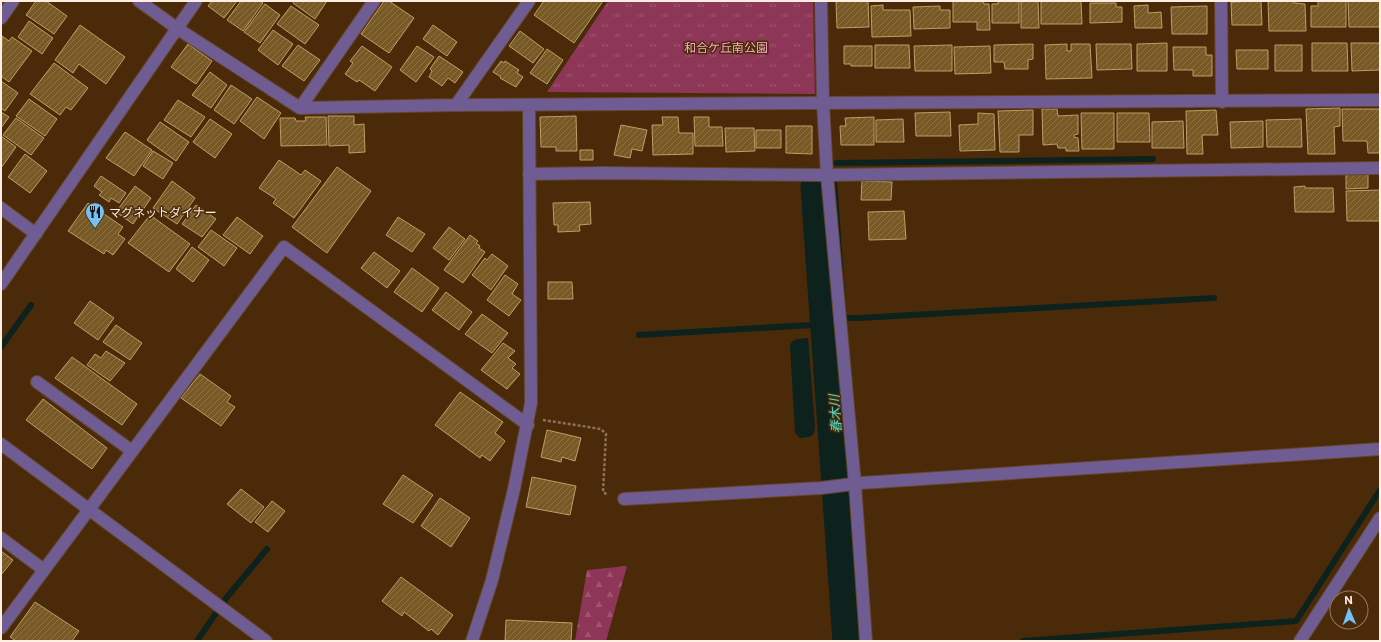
<svg xmlns="http://www.w3.org/2000/svg" width="1381" height="642" viewBox="0 0 1381 642" font-family="Inter,'Noto Sans JP',sans-serif">
  <defs>
    <pattern id="grass-tufts" width="24" height="20" patternUnits="userSpaceOnUse"><rect width="24" height="20" fill="#8e3657"/><path d="M3 7l-1-3M5 7V3M7 7l1-3M15 17l-1-3M17 17v-4M19 17l1-3" fill="none" stroke="#9f536f"/></pattern>
    <pattern id="forest-firs" width="22" height="20" patternUnits="userSpaceOnUse"><rect width="22" height="20" fill="#8e3657"/><path d="M5 1l3.5 6h-7zM16 11l3.5 6h-7z" fill="#9f536f"/></pattern>
    <pattern id="building-hatch" width="6" height="6" patternUnits="userSpaceOnUse"><rect width="6" height="6" fill="#765924"/><path d="M-1 1l2-2M0 6l6-6M5 7l2-2" fill="none" stroke="#8b7144"/></pattern>
  </defs>
  <rect width="100%" height="100%" fill="#4b2a0a"/>
  <!-- grass -->
  <path fill="url(#grass-tufts)" d="M608,1H813L815,94L547,92Z"/>
  <!-- forest -->
  <path fill="url(#forest-firs)" d="M627,566L606,641H575L587,570Z"/>
  <!-- water -->
  <path fill="#0d211d" d="M808,338L815,427L814,434L809,437L800,438L795,433L790,345C793,338 800,339 808,338Z"/>
  <g fill="none" stroke-linecap="round" stroke-linejoin="round">
    <!-- stream -->
    <path stroke="#0d211d" stroke-width="6" d="M836,163L1153,159
      M829,318H859L1214,298
      M639,335L829,324
      M1,347L31,305
      M197,641L227,597L267,549
      M1023,641L1296,621L1380,490"/>
    <!-- river -->
    <path stroke="#0d211d" stroke-width="37" d="M819,187L851,641"/>
  </g>
  <!-- building -->
  <path fill="url(#building-hatch)" stroke="#be9e66" d="M36,1H46L67,16L54,34L26,15Z
    M212,1H237L224,18L208,6Z
    M241,1H260L263,3L243,31L227,20Z
    M294,1H327L315,19L293,3Z
    M384,1H389L414,18L389,53L361,34Z
    M544,1H603L574,43L534,15Z
    M836,1H868L869,27L837,28Z
    M953,1H983L984,4H989L990,30H977V22H953Z
    M998,1H1019V23H992V4H998Z
    M1021,1H1038L1039,28H1021Z
    M1041,1H1081L1082,24H1041Z
    M1261,1L1262,25H1232L1231,2Z
    M1268,1H1294V3L1305,4L1306,31H1269Z
    M1318,1H1346V27H1311V6H1318Z
    M1348,1H1380V27H1349Z
    M1090,3H1116V7H1122V22L1090,23Z
    M265,4L280,15L260,43L244,32Z
    M883,5V10H910L911,36L872,37L871,6Z
    M1148,5V13L1161,12L1162,28H1135L1134,6Z
    M291,6L319,25L305,44L277,24Z
    M940,6V10H950V28L914,29L913,7Z
    M1207,6V34H1172L1171,7Z
    M29,21L53,38L42,54L18,37Z
    M80,25L125,57L106,84L79,64L73,73L55,60Z
    M433,25L457,42L447,56L423,39Z
    M273,30L293,44L278,65L258,50Z
    M520,31L544,49L533,63L509,46Z
    M2,36L9,41L12,37L32,51L9,82L1,76Z
    M1167,43V71H1137V44Z
    M1312,43H1347L1348,71H1312Z
    M1351,43H1380V70L1352,71Z
    M188,44L212,61L196,84L171,67Z
    M1033,44V59L1028,60V69H1005L1004,62H994V45Z
    M1067,44V51H1071V44H1090L1092,78L1046,79L1045,45Z
    M1096,44H1131L1132,69L1097,70Z
    M298,45L320,60L304,81L282,66Z
    M875,45H909L910,68H875Z
    M952,45V71H915L914,46Z
    M1275,45H1302V71H1275Z
    M362,46L392,67L375,91L359,80L357,82L345,74L353,63L350,61Z
    M417,46L434,57L416,82L400,70Z
    M844,46H872V66H851V64H844Z
    M990,46L991,73L955,74L954,47Z
    M1173,47H1206V55H1212V76H1193V70H1174Z
    M547,49L563,60L547,84L530,73Z
    M1236,50H1268V69H1237Z
    M439,56L463,72L455,83L448,78L442,86L429,77L432,71L430,69Z
    M501,61L504,63L505,61L519,70L517,73L523,77L516,87L500,78L501,77L493,72Z
    M54,63L88,88L71,110L66,107L60,115L30,94Z
    M210,72L227,85L211,108L192,95Z
    M1,81L18,93L5,111L1,108Z
    M231,85L252,99L234,124L214,110Z
    M257,97L281,113L264,139L240,121Z
    M29,99L57,119L45,136L16,116Z
    M178,100L205,117L191,137L164,120Z
    M1340,108V126L1334,127L1335,154H1308L1306,109Z
    M1042,109H1057L1058,116L1078,115V134L1074,135V137L1078,138L1079,151H1066V148H1058L1057,144L1043,145Z
    M1342,109H1380V153H1368L1367,141H1343Z
    M1033,110V135H1019V152H1000L998,111Z
    M1216,110L1218,135H1202L1203,154H1187L1186,111Z
    M1,112L9,117L1,128Z
    M950,112L951,136H916L915,113Z
    M978,113L994,114L995,150L960,151L959,125L978,124Z
    M1081,113H1114V149H1082Z
    M1117,113H1149L1150,142H1117Z
    M328,116H354V125L364,124L365,152L349,153V145L329,146Z
    M576,116L577,151H556V147H541L540,117Z
    M305,117H326L327,145L281,146L280,118H295L296,121H306Z
    M662,117H678L679,133H693V154L653,155L652,125H663Z
    M694,117H709V127H722L723,146H695Z
    M874,117V145H841L840,126H846L845,118Z
    M16,118L44,138L31,155L3,135Z
    M210,119L232,134L215,158L193,142Z
    M903,119L904,142H876V120Z
    M1301,119L1302,147H1267L1266,120Z
    M1183,121L1184,148H1152V122Z
    M1263,121V147L1231,148L1230,122Z
    M160,122L189,142L176,161L147,140Z
    M621,125L647,130L642,151L632,149L630,158L614,155Z
    M786,126H812V154L786,153Z
    M725,128H754L755,151L726,152Z
    M756,130H781V148H756Z
    M125,132L152,150L134,176L106,158Z
    M1,136L16,147L1,168Z
    M580,150H593V160H580Z
    M153,151L173,163L163,179L143,166Z
    M25,154L47,171L30,193L8,177Z
    M279,160L301,175L305,170L321,181L294,218L273,203L276,199L259,188Z
    M337,167L371,191L327,253L292,227Z
    M1346,171H1368V188L1346,189Z
    M101,176L126,193L119,203L111,198L109,202L99,195L102,192L94,186Z
    M172,181L195,198L177,224L153,208Z
    M862,181L892,182L891,200H861Z
    M135,186L151,198L133,224L116,212Z
    M1305,186V188H1333L1334,212H1295L1294,187Z
    M1380,190V221H1347L1346,191Z
    M590,202L591,224L579,225L580,231L558,232V225H554L553,203Z
    M88,203L123,227L118,234L125,239L113,255L106,250L104,254L68,231Z
    M196,205L216,219L202,237L182,224Z
    M904,211L906,239L869,240L868,212Z
    M150,215L190,244L169,272L128,243Z
    M237,217L263,236L250,254L223,235Z
    M398,217L425,234L412,252L386,235Z
    M449,227L465,239L449,260L433,248Z
    M211,230L237,248L224,266L198,247Z
    M470,235L478,241L476,243L480,246L479,248L485,252L463,283L444,270Z
    M192,247L209,260L193,282L176,269Z
    M374,252L400,271L387,288L361,268Z
    M492,254L508,266L491,290L472,275L485,258L487,260Z
    M412,268L439,288L422,312L394,292Z
    M505,275L518,284L512,294L521,300L509,316L487,300Z
    M548,282H572L573,299H548Z
    M446,292L472,312L459,330L432,310Z
    M90,301L114,318L98,340L74,323Z
    M482,314L508,333L492,353L465,334Z
    M116,325L142,343L130,360L103,342Z
    M503,343L515,351L508,358L516,364L512,368L520,374L507,389L481,370Z
    M106,351L125,363L110,381L87,365L95,354L101,358Z
    M72,357L137,404L122,425L55,378Z
    M200,374L231,396L227,402L235,407L221,426L181,398Z
    M460,392L503,422L495,433L505,441L490,461L482,455L480,458L435,425Z
    M43,399L107,448L92,469L26,420Z
    M547,430L581,438L575,461L562,457L561,462L541,457Z
    M403,475L433,495L413,523L383,504Z
    M532,477L576,486L570,515L526,507Z
    M241,489L264,507L251,523L227,504Z
    M440,498L470,518L451,547L421,526Z
    M272,501L285,511L268,532L255,522Z
    M1,551L13,560L1,575Z
    M401,577L453,615L438,635L431,629L429,631L404,612L402,616L382,601Z
    M35,602L79,631L72,641H16L10,637Z
    M506,620L572,623L571,641H505Z"/>
  <g fill="none" stroke-linecap="round" stroke-linejoin="round">
    <defs>
      <path id="minor" d="M139,1L178,29L300,108L456,105L1380,100
        M821,1L823,103L827,175L855,484L866,641
        M1221,1L1222,102
        M1,18L13,1
        M456,105L529,1
        M300,108L374,1
        M529,174L602,173L827,175L1380,168
        M1,208L36,234
        M1,284L196,1
        M37,382L132,451
        M1,444L266,641
        M624,499L821,488L861,483L1380,449
        M1,538L44,570
        M1,628L284,247L528,425
        M472,641L492,580L514,489L531,403L529,106
        M1300,641L1380,518"/>
    </defs>
    <!-- minor casing -->
    <use href="#minor" stroke="#644528" stroke-width="14"/>
    <!-- path -->
    <path stroke="#8d7159" stroke-width="2.5" stroke-dasharray="3 2" stroke-linecap="butt" d="M543,420L601,429L606,434L603,492L608,495"/>
    <!-- minor -->
    <use href="#minor" stroke="#6f5c92" stroke-width="12"/>
  </g>
  <!-- icons -->
  <defs>
    <symbol id="restaurant-pin" viewBox="-11 -11 22 30"><path d="M0 17L-7.5 6A9.5 9.5 0 1 1 7.5 6Z" fill="#73c1f6" stroke="#4b2a0a"/><path d="M-5-6h1v4h1v-4h1v4h1v-4h1v5L-1.5 .5V6h-2V.5L-5-1ZM5-6V6H3V1.5H1.5Q1.5-4 5-6Z" fill="#111"/></symbol>
  </defs>
  <g fill-rule="evenodd">
    <use href="#restaurant-pin" x="84" y="201" width="22" height="30"/>
  </g>
  <g text-anchor="middle" dominant-baseline="central" stroke-width="3" stroke-linejoin="round" paint-order="stroke">
    <!-- park labels -->
    <g font-size="12" fill="#fbabc3" stroke="#4b2a0a">
      <text x="726" y="47">和合ケ丘南公園</text>
    </g>
    <!-- poi labels -->
    <g font-size="12" fill="#ffeee2" stroke="#4b2a0a" text-anchor="start">
      <text x="109" y="212">マグネットダイナー</text>
    </g>
    <!-- water labels -->
    <g font-size="13" font-style="italic" fill="#49e1c8" stroke="#4b2a0a">
      <text transform="translate(835 414) rotate(-94)">春木川</text>
    </g>
  </g>
  <!-- border -->
  <rect width="1381" height="642" fill="none" stroke="#ffeee2" stroke-width="4"/>
  <!-- north arrow -->
  <g transform="translate(1349 610) rotate(358)"><circle r="19" fill="#4b2a0a" stroke="#937860"/>
  <path d="M0-3L7 15L0 10L-7 15Z" fill="#73c1f6"/>
  <text y="-6" font-size="11" font-weight="bold" text-anchor="middle" fill="#ffeee2">N</text>
  </g>
</svg>
